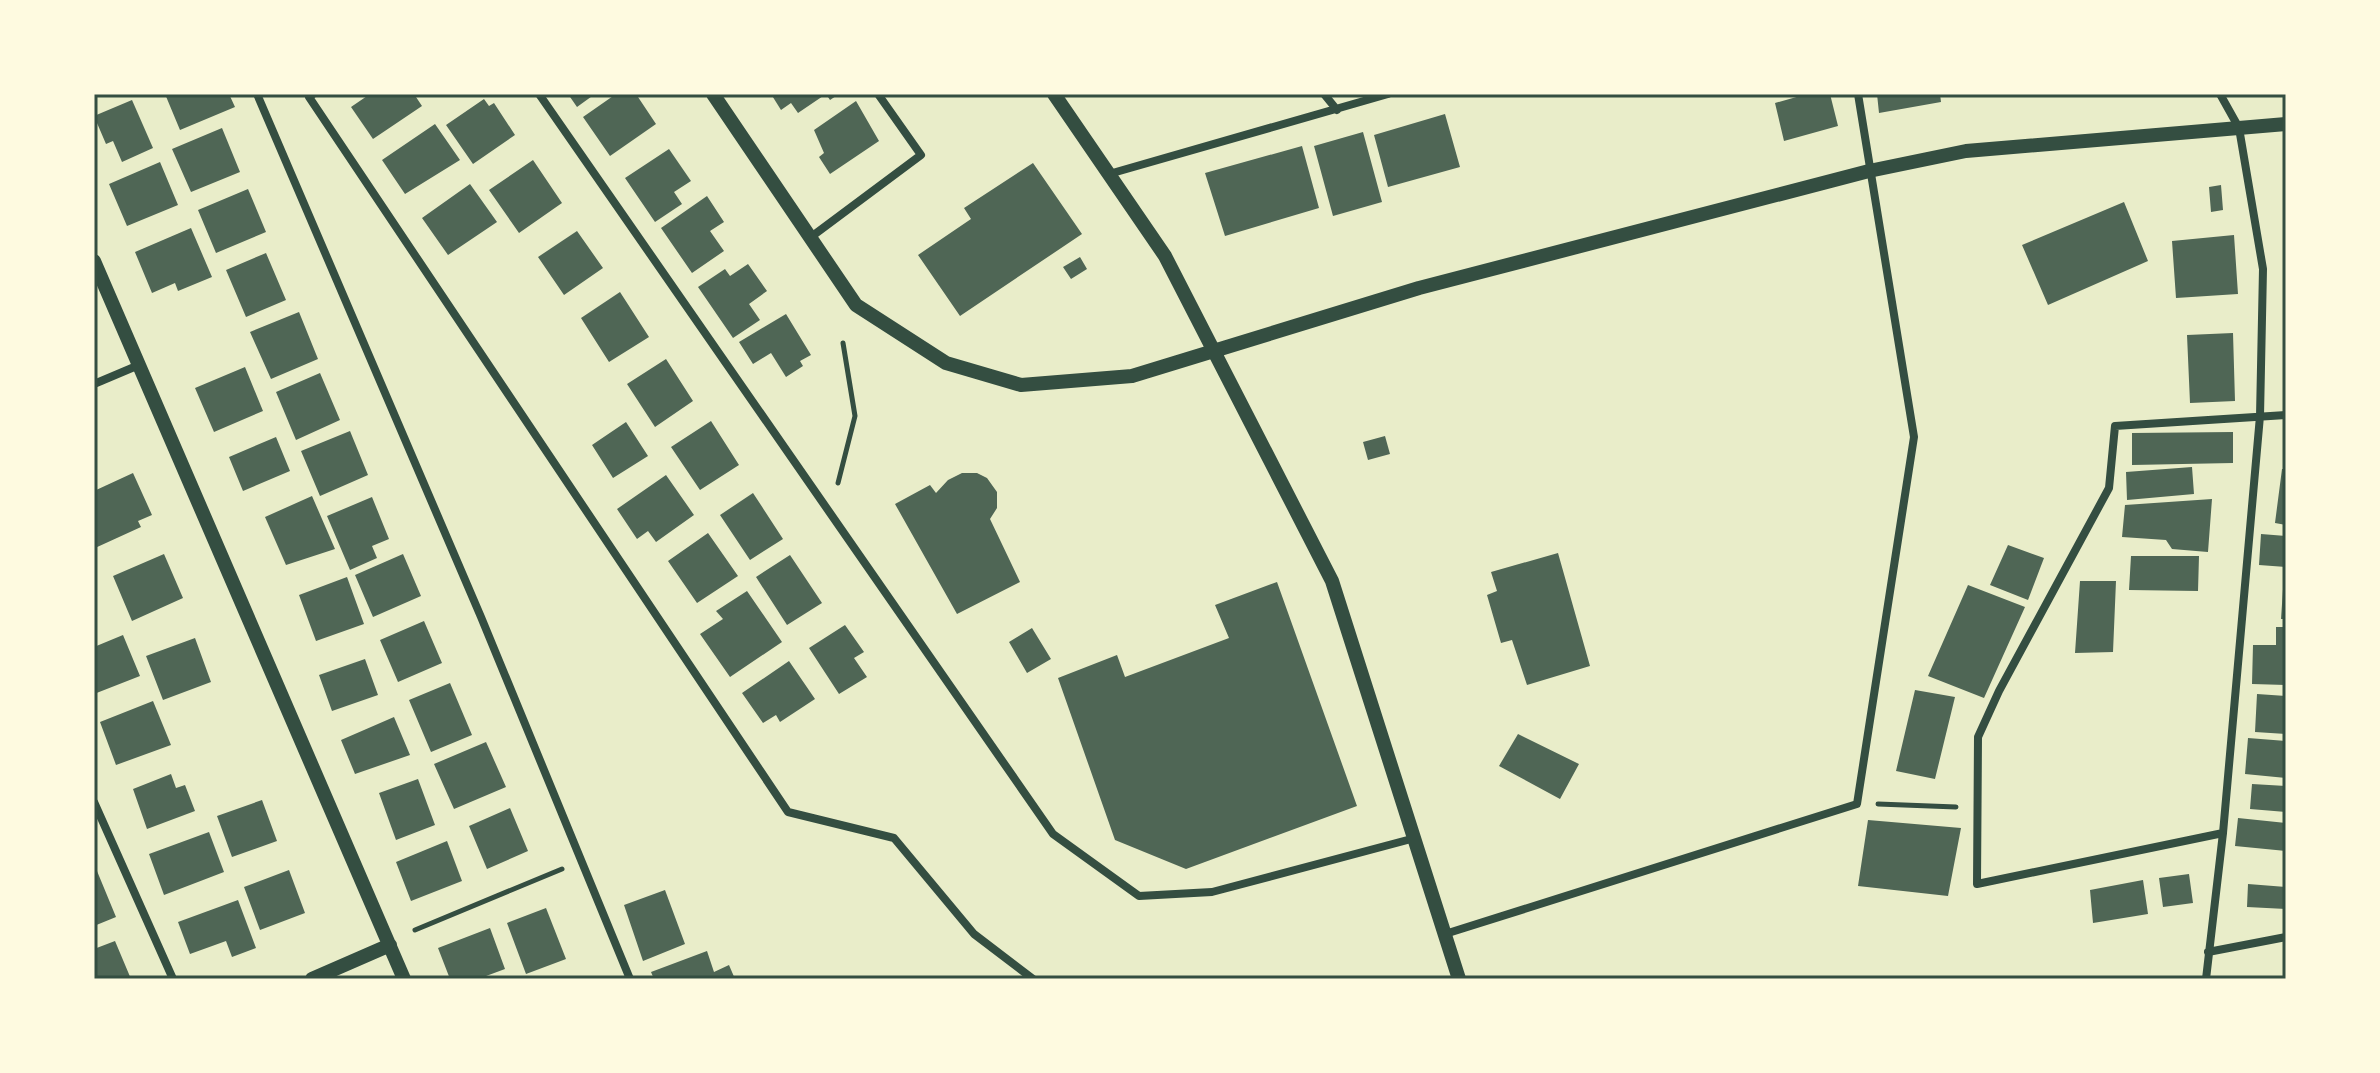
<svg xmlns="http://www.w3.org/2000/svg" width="2380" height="1073" viewBox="0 0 2380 1073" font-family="'Exo 2',sans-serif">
  <rect width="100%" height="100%" fill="#e9edc9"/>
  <!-- building -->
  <path fill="#4f6655" d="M165,94H229L235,107L180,130Z
    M370,94H414L422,106L373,139L351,107Z
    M568,94H595L577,107Z
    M616,94H636L656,124L610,156L583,117Z
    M771,94H839L830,100L826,94L798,113L791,103L781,110Z
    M1807,94H1830L1838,126L1784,141L1775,103Z
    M1877,94H1940L1941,102L1879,113Z
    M484,99L489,106L494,103L515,135L473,164L446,125Z
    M132,100L153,148L122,162L113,141L106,144L94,116Z
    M856,101L879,141L830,174L819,157L824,153L814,130Z
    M1445,114L1460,167L1388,187L1374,135Z
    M435,124L460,160L405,194L382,160Z
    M222,128L240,172L191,192L172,149Z
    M1363,132L1382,202L1333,216L1314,146Z
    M1302,146L1319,208L1225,236L1205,173Z
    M669,149L691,181L674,192L682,204L655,222L625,178Z
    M533,160L562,203L519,233L489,190Z
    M160,162L178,205L127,226L109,184Z
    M1033,163L1082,234L960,316L918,255L971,219L964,208Z
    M470,184L497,222L448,255L422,218Z
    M2221,185L2223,210L2211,212L2209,187Z
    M248,189L266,232L216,253L198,210Z
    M707,196L724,222L710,231L724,251L692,273L661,228Z
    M2124,202L2148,261L2048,305L2022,245Z
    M191,228L212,277L178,291L175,283L152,293L135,252Z
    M577,231L603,268L564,295L538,257Z
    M2234,235L2238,294L2176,298L2172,241Z
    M266,253L286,300L246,317L226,270Z
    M1080,257L1087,269L1071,279L1063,267Z
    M748,264L767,291L749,304L760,320L733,338L698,287L725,269L730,276Z
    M620,292L649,337L609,362L581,318Z
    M299,312L318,359L271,379L250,332Z
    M786,314L811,355L800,361L803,366L786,377L771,353L753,364L739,342Z
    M2233,333L2235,401L2190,403L2187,335Z
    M666,359L693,401L655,427L627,384Z
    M245,367L263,411L214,432L195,388Z
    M320,373L340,420L296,440L276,392Z
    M711,421L739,465L700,490L671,447Z
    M626,422L648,456L613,478L592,445Z
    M350,431L368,475L320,496L301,451Z
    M2233,432V463L2132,465V433Z
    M1385,436L1390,454L1368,460L1363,442Z
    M276,437L290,471L243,491L229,457Z
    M2192,467L2194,494L2127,500L2126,472Z
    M2282,469H2286V525L2275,523Z
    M133,473L152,515L138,521L141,527L95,548L94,491Z
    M962,473H977L987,478L997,492V508L990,519L1020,582L957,614L895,504L930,485L936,493L948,480Z
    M666,475L694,515L656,542L648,531L637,539L617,509Z
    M753,493L783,539L750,560L720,515Z
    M312,496L335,549L286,565L265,517Z
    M372,497L389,539L372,546L377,558L350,570L327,516Z
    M2212,499L2208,552L2172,549L2166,540L2122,537L2125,505Z
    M708,533L738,576L697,603L668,561Z
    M2261,534L2286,536V567L2259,565Z
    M2008,545L2044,558L2028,600L1990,585Z
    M1558,553L1590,666L1527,685L1512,640L1501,643L1487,595L1497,591L1491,572Z
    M164,554L183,598L132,621L113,576Z
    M403,554L421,596L373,617L355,575Z
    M790,555L822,603L787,625L756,577Z
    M2131,556H2199L2198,591L2129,590Z
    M2284,574H2286V619H2281Z
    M347,577L364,624L316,641L299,595Z
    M2080,581H2116L2113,652L2075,653Z
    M1277,582L1357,806L1186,869L1115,840L1058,678L1117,655L1125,677L1229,638L1215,605Z
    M1968,585L2025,607L1984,698L1928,676Z
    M747,591L782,642L730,677L700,634L723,619L716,611Z
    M424,621L442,663L398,682L380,640Z
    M845,625L864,652L854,658L867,677L839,694L809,648Z
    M2276,627H2286V685L2252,684L2253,645H2276Z
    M1032,628L1051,659L1027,673L1009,642Z
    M123,635L140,676L94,694V647Z
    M195,638L211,682L163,700L146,656Z
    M365,659L378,695L332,711L319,675Z
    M789,661L815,699L780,722L776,715L763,723L742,693Z
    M450,683L472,735L431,752L409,700Z
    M1915,690L1955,697L1935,779L1896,771Z
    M2257,694L2286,696V734L2255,732Z
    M153,701L171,745L116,765L100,722Z
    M394,717L410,755L355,774L341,740Z
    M1518,734L1579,764L1560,799L1499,766Z
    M2248,738L2286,741V778L2245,774Z
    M486,742L506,787L454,809L434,764Z
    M171,774L176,788L185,785L195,811L147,829L133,789Z
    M418,779L435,825L396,840L379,793Z
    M2252,784L2286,786V812L2250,809Z
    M262,800L277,841L232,857L217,816Z
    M510,808L528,851L487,869L469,826Z
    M2238,818L2286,823V851L2235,846Z
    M1868,820L1961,828L1948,896L1858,886Z
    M209,832L224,872L164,895L149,854Z
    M447,841L462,881L411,901L396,862Z
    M289,870L305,913L260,930L244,887Z
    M97,871L116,917L94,926V872Z
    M2189,874L2193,903L2163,907L2159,878Z
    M2143,880L2148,914L2093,923L2090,890Z
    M2248,884L2286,887V909L2247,907Z
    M665,890L685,944L643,961L624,905Z
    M238,900L256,948L232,957L226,941L190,954L178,922Z
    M546,908L566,959L526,974L507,923Z
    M490,928L505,969L478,979H450L438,948Z
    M115,941L131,979H94V949Z
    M707,951L714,972L729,965L735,979H654L651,972Z"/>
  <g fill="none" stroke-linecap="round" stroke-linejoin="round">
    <!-- path -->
    <path stroke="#344e41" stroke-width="5" d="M838,483L855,416L843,343
      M1878,804L1956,807
      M415,930L562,869"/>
    <!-- minor -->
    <path stroke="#344e41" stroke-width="8" d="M257,94L481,617L630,979
      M313,94L309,97L788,812L894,838L974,934L1033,979
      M539,94L1053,834L1139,896L1212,892L1415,838
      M1324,94L1337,110
      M1109,174L1388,94
      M811,237L921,155L878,94
      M94,384L139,365
      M94,802L173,979
      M2223,833L1977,884L1978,737L1999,691L2109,488L2115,426L2286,415
      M1445,934L1857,804L1914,437L1858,94
      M2208,952L2286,937
      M2206,979L2223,833L2260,416L2263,269L2239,128L2220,94"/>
    <!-- tertiary -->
    <path stroke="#344e41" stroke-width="14" d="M713,94L856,305L946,363L1021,385L1132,376L1419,288L1869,171L1966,151L2286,124
      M1054,94L1165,256L1332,581L1459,979
      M94,261L404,979
      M312,979L390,945"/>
  </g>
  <!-- border -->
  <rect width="2380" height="1073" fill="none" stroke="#fefae0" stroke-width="192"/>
  <rect x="96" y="96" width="2188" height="881" fill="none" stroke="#344e41" stroke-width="3"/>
</svg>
